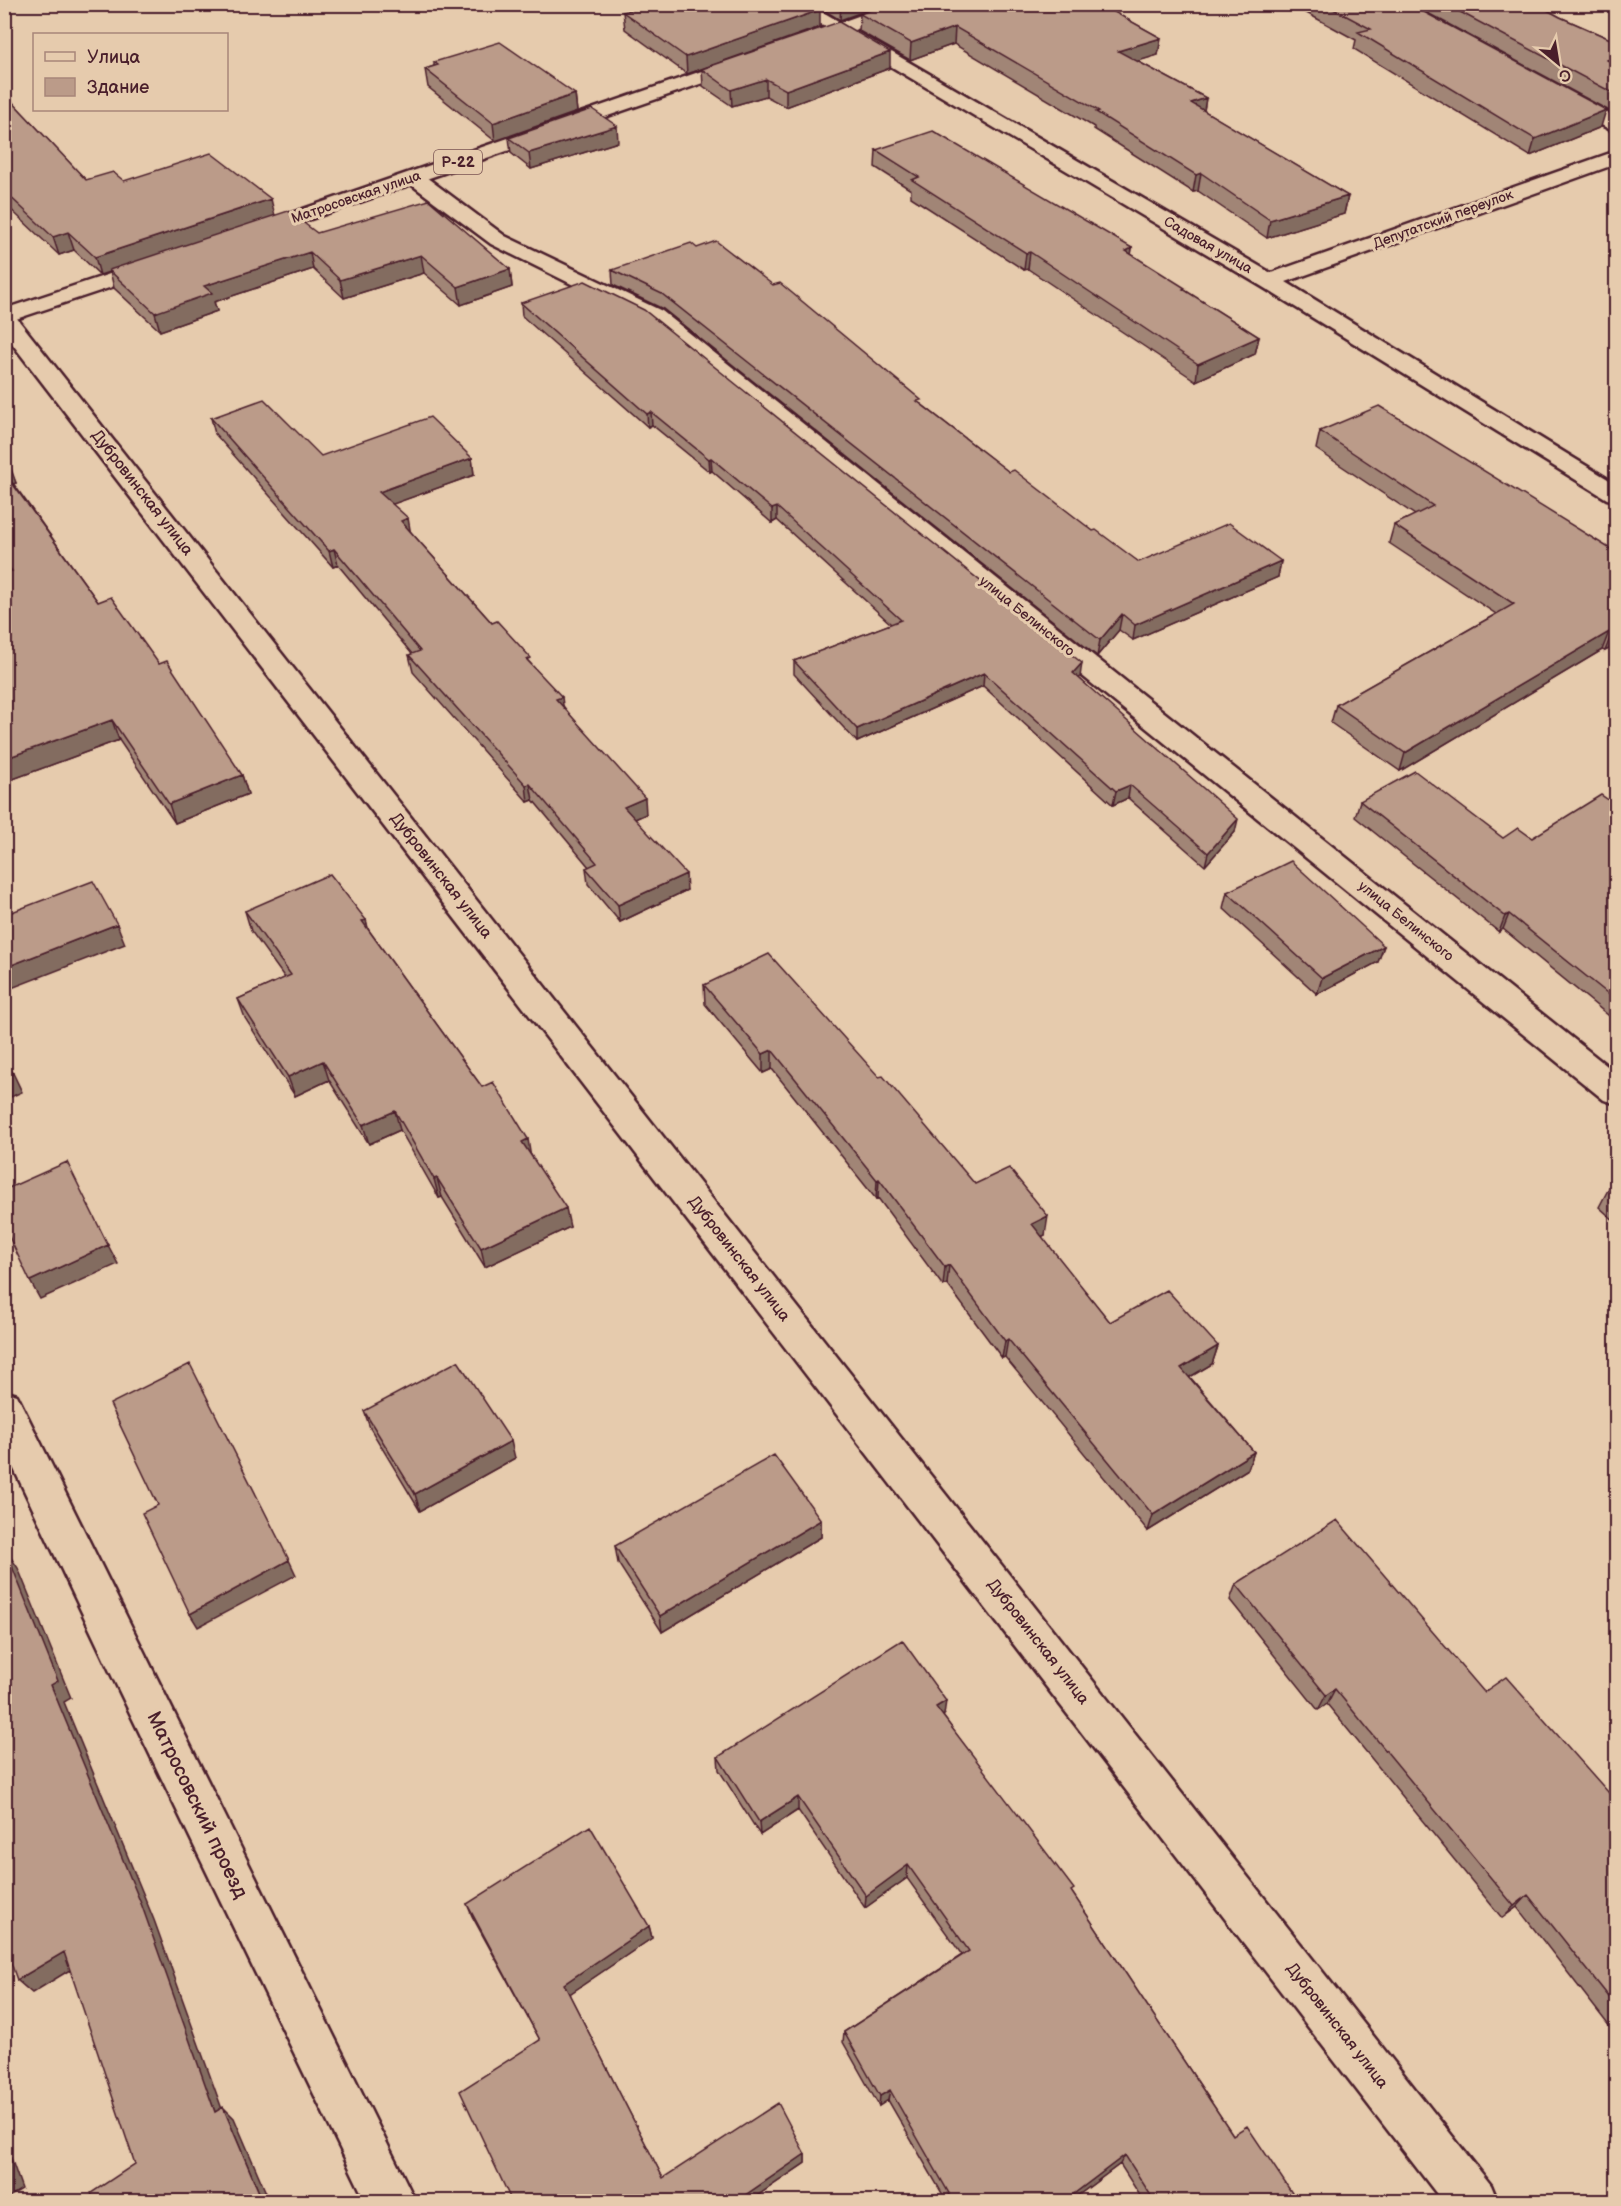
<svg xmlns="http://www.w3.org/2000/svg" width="1621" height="2206" viewBox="0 0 1621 2206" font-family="'Balsamiq Sans',sans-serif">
  <rect width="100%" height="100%" fill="#e6cbad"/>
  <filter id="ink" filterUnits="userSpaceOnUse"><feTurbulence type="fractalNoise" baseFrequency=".0167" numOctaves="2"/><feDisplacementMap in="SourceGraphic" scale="12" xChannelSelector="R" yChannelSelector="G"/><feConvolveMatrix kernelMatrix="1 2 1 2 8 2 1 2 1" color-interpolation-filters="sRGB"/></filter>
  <g filter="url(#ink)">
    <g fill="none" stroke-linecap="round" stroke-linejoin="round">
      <defs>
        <path id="street" d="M786,4H809L1271,273L1616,151V164L1286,282L1616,484V501L1607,499L1261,286Z
          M1565,92L1616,117V131L1609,129L1558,102L1555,98L1558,94Z
          M415,172L422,174L505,236L662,311L1616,1073V1104L1604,1100L646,321L491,244L408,182L405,178L408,174Z
          M4,310L12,312L1491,2185L1498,2202H1443L4,333Z
          M4,1391L17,1395L416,2202H366L113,1678L4,1448Z"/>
        <path id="highway" d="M892,4H920L917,8L811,45H799L796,41L799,37Z
          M745,56L752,58L754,62L752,66L262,236L255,238L248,236L245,232L248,228Z
          M155,259L163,260L166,265L163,270L4,323V309Z"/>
      </defs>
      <!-- street casing -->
      <use href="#street" stroke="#4a1f2b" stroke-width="5"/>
      <!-- highway casing -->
      <use href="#highway" stroke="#4a1f2b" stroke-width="5"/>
      <!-- street -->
      <use href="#street" fill="#e6cbad" fill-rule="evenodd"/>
      <!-- highway -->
      <use href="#highway" fill="#e6cbad" fill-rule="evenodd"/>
    </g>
    <!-- wall -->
    <path fill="#a18576" stroke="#4a1f2b" stroke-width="1.5" d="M620,4H811L820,27L687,74L625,29L623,12L629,11Z
      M814,4H884L840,20Z
      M887,4H1103L1101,5L1161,38L1158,55L1137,61L1206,98L1204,111L1348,196L1344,214L1267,238L1198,191L1193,192L1094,129V127L954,44L910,60L859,31L860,14Z
      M1290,4H1409L1601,127L1530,156L1354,49L1356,40Z
      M1411,4H1536L1560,17L1617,42V115Z
      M434,62L575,94L577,112L495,141L428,87L425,69L434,66Z
      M890,68L786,107L766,96L732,106L703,86L702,69Z
      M4,93L86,180L124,181L275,215L317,233L510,269L512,287L461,305L424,273L344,298L313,269L214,302L217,311L160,331L114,288L110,271L100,275L74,250L59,255L4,203Z
      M509,138L618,142L531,169L511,153Z
      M876,150L1132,248L1131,254L1184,290L1259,337L1255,354L1196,381L1028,269L1024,270L911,197V190L875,167Z
      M612,270L921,404L1009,472L1093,531L1139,562L1281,561L1278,577L1133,640L1119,630L1097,656L663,309L613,285Z
      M521,303L1080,677L1079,678L1235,832L1205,866L1128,798L1113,805L983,686L857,742L794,674V661L891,624L777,520L772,523L712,471L710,472L652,425L648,427L522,316Z
      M211,418L321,456L472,458L474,475L392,504L410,531L492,623L531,664L646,814L635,819L687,890L620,922L588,884L586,868L589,867L533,800L528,802L413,672L409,655L412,654L338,565L333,567L215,434Z
      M1320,431L1617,553V645L1605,651L1602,650L1400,771L1331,723L1336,705L1496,614L1389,543L1394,525L1415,515L1316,449Z
      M4,456L16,483H13L98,602L159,664L242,775L248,794L175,823L119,740L5,782L7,572L4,570Z
      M1360,801L1503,838H1532L1617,806V1026L1613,1022L1614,1020L1503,929L1499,932L1355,817Z
      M1227,892L1384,946L1378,962L1317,994L1223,908Z
      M245,911L366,920L368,929L531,1155L570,1227L485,1267L442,1197L439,1198L400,1130L369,1144L329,1080L295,1096L245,1018L238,999L285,978L251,931Z
      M704,985L1045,1235L1041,1237L1110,1322L1218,1346L1212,1364L1190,1377L1254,1452L1248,1469L1148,1531L1005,1357L1002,1358L947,1284L943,1286L878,1198L876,1199L772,1069L763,1073L705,1004Z
      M1617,1183V1223L1599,1207L1609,1188Z
      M364,1411L515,1458L420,1511L370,1428Z
      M821,1520V1537L662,1632L618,1563L615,1546Z
      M1236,1584L1484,1692L1617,1802V2036L1517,1907L1502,1918L1327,1704L1318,1710L1230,1600Z
      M944,1715L943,1716L1073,1894L1233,2135L1298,2202H1144L1120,2164L1069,2202H947L888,2100L879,2106L843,2042L844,2032L962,1955L907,1878L865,1908L798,1810L760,1835L719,1770L718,1757Z
      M467,1904L649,1926L652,1938L569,1994L663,2178L805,2154V2163L748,2202H512L540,2040L472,1916Z"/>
    <!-- shaded-wall -->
    <path fill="#836c60" stroke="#4a1f2b" stroke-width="1.5" d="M841,4H884L840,20Z
      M820,10V27L687,74L686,57Z
      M955,27L954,44L910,60L911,43Z
      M1161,38L1158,55L1116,68L1118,51Z
      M890,52V68L786,107V90Z
      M1617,57V71L1607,60Z
      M766,79V96L732,106L731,90Z
      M575,94L577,112L495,141L493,123Z
      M1206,98L1203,116L1191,103Z
      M1606,110L1601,127L1530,156L1535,139Z
      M617,126L618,142L531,169L529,153Z
      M1201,173L1198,191L1193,192L1196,175Z
      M1348,196L1344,214L1267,238L1270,220Z
      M271,199L275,216L100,275L95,257Z
      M68,232L74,250L59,255L53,237Z
      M1132,248L1130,265L1126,251Z
      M310,252L313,269L214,302L217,311L160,331L155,313L204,286Z
      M1030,252L1028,269L1024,270L1026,253Z
      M421,255L424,273L344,298L340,280Z
      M510,269L512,287L461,305L458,287Z
      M1259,337L1255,354L1196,381L1198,364Z
      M651,412L652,425L648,427L647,414Z
      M472,458L474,475L382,508L379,492Z
      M711,458L712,471L710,472L709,459Z
      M9,463L16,483L7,485L4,479V464Z
      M777,507V520L772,523V509Z
      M408,518L411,535L401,521Z
      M334,549L338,565L333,567L329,551Z
      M1281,561L1278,577L1133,640L1135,625Z
      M1122,614L1119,630L1097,656L1100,640Z
      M1617,631V645L1605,651L1612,633Z
      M1609,632L1602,650L1400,771L1405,753Z
      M1082,663L1080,677L1072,686L1073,673Z
      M984,673L983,686L857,742V729Z
      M562,697L564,713L556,699Z
      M112,720L119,740L5,782L4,759Z
      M242,775L248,794L175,823L169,804Z
      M530,784L533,800L528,802L526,785Z
      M1130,785L1128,798L1113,805L1116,791Z
      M645,798L646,814L626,823L624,807Z
      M1238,819L1235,832L1205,866L1208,853Z
      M686,874L687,890L620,922L618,905Z
      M1509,914L1503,929L1499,932L1505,916Z
      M366,920L371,940L362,921Z
      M117,924L125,944L4,991V968Z
      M1384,946L1378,962L1317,994L1322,978Z
      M772,1050V1069L763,1073V1054Z
      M323,1061L329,1080L295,1096L288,1077Z
      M13,1073L22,1092L4,1100V1077Z
      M395,1111L400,1130L369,1144L363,1125Z
      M528,1139L531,1158L522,1142Z
      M437,1178L442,1197L439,1198L434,1179Z
      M879,1179L878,1198L876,1199L877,1180Z
      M566,1208L570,1227L485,1267L481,1248Z
      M1048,1216L1045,1235L1029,1243L1032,1224Z
      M108,1245L118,1264L40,1299L30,1281Z
      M949,1265L947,1284L943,1286L945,1267Z
      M1008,1339L1005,1357L1002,1358L1005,1341Z
      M1218,1346L1212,1364L1176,1385L1181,1368Z
      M511,1441L515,1458L420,1511L415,1494Z
      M1254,1452L1248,1469L1148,1531L1153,1515Z
      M821,1520V1537L662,1632L660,1616Z
      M5,1549L18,1568L71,1698L64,1702L154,1920L227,2123L215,2112L51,1685Z
      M289,1560L296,1575L198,1627L190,1614Z
      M1335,1689L1327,1704L1318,1710L1326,1695Z
      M946,1701L944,1715L934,1721L936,1707Z
      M798,1797V1810L760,1835L759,1822Z
      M908,1865L907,1878L865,1908L866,1896Z
      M1528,1895L1517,1907L1502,1918L1514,1906Z
      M649,1926L652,1938L568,1995L564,1984Z
      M64,1952L78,1965L32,1993L17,1980Z
      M890,2090L888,2100L879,2106L880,2096Z
      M223,2107L234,2118L270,2202H263Z
      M4,2138L22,2189L4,2200Z
      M805,2154V2163L748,2202H735Z
      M1125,2155L1120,2164L1069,2202H1063Z"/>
    <!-- building -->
    <path fill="#bb9b89" stroke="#4a1f2b" stroke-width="1.5" d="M642,4H811L820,10L686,57L623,12L645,6Z
      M887,4H1100L1161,38L1118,51L1206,98L1191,103L1348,196L1270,220L1201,173L1196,175L1096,112L1099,111L955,27L911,43L860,14Z
      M1324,4H1409L1606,110L1535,139L1358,32L1371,29Z
      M1445,4H1536L1560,17L1617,42V57L1607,60L1617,65V95Z
      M839,22L890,52L786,90L766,79L731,90L702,69Z
      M500,42L575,94L493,123L425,69L438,65L434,62Z
      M4,93L86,180L113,172L124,181L211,153L271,199L95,257L68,232L53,237L4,191Z
      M592,109L617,126L529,153L509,138Z
      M933,131L1132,248L1126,251L1185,288L1183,289L1259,337L1198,364L1030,252L1026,253L912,180L919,177L876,150Z
      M429,200L510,269L458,287L421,255L340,280L310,252L204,286L212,293L155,313L109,270L288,211L317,233Z
      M716,241L773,285L780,283L921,400L917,401L1009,472L1014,470L1093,531L1096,530L1139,562L1229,523L1281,561L1135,625L1122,614L1100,640L662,294L612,270L691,243L697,248Z
      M585,281L644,310L1082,663L1073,673L1238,819L1208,853L1130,785L1116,791L984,673L857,729L794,661L901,620L777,507L772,509L711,458L709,459L651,412L647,414L521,303Z
      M264,399L321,456L430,417L472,458L379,492L408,518L401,521L492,623L497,621L531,658L527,660L562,697L556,699L645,798L624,807L686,874L618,905L586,868L597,863L530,784L526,785L409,655L420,651L334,549L329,551L211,418Z
      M1379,406L1617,553V631L1612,633L1609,632L1405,753L1336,705L1514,604L1394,525L1433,506L1320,431Z
      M4,456L9,463L4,464Z
      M4,472L98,602L111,597L159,664L167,661L242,775L169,804L112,720L4,759V573L12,571L4,561Z
      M1415,771L1503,838L1518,828L1532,838L1601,795L1617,806V1001L1509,914L1505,916L1360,801Z
      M1291,861L1384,946L1322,978L1227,892Z
      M330,874L366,920L362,921L482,1087L493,1082L528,1139L522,1142L566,1208L481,1248L437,1178L434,1179L395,1111L363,1125L323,1061L288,1077L238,999L291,975L245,911Z
      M93,881L117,924L4,968V915Z
      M769,954L879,1077L883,1076L975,1184L1009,1168L1048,1216L1032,1224L1110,1322L1167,1290L1218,1346L1181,1368L1254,1452L1153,1515L1008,1339L1005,1341L949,1265L945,1267L879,1179L877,1180L772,1050L763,1054L704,985Z
      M4,1057L13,1073L4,1077Z
      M67,1162L108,1245L30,1281L4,1226V1190Z
      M1617,1183V1195L1609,1188Z
      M458,1361L511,1441L415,1494L364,1411Z
      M190,1364L289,1560L190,1614L142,1513L158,1505L110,1404Z
      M774,1455L821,1520L660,1616L615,1546Z
      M1337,1520L1484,1692L1506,1677L1617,1802V2007L1528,1895L1514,1906L1335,1689L1326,1695L1236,1584Z
      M5,1549L58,1681L51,1685L142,1906L215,2112L223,2107L263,2202H95L91,2193L135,2164L64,1952L17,1980L4,1943Z
      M902,1640L946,1701L936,1707L1074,1889L1071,1891L1233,2135L1247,2126L1298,2202H1155L1125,2155L1063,2202H954L890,2090L880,2096L844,2032L969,1951L908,1865L866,1896L798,1797L759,1822L718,1757Z
      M590,1826L649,1926L564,1984L663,2178L778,2103L805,2154L735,2202H512L460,2091L540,2040L467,1904Z
      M4,2170L8,2180L4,2183Z"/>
  </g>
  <g text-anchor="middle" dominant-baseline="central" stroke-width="6" stroke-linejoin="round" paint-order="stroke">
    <!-- far-street labels -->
    <g font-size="14" fill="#4a1f2b" stroke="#e6cbad">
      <text transform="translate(356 197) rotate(-19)">Матросовская улица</text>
      <text transform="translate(1443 219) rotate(-20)">Депутатский переулок</text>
      <text transform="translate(1208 245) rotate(30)">Садовая улица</text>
      <text transform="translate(1027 616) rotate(39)">улица Белинского</text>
      <text transform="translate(1406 921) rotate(39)">улица Белинского</text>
    </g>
    <!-- shield labels -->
    <rect fill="#e6cbad" stroke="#795352" stroke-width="1.5" x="434" y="150" width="48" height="24" rx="4.5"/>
    <g font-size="15" font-weight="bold" fill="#4a1f2b">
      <text x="458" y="162">Р-22</text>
    </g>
    <!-- street labels -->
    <g font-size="16" fill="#4a1f2b" stroke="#e6cbad">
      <text transform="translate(142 493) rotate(52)">Дубровинская улица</text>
      <text transform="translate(441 876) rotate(52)">Дубровинская улица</text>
      <text transform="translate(739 1259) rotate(52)">Дубровинская улица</text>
      <text transform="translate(1038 1642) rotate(52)">Дубровинская улица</text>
      <text transform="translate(1337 2026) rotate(52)">Дубровинская улица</text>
    </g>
    <!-- near-street labels -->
    <g font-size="20" fill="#4a1f2b" stroke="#e6cbad">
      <text transform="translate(197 1805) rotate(64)">Матросовский проезд</text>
    </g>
  </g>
  <!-- margin -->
  <rect width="1621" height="2206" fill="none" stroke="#e6cbad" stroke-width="24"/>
  <rect x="12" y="12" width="1597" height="2182" fill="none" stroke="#4a1f2b" stroke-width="2" filter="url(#ink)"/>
  <!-- legend -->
  <rect x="33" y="33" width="195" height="78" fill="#e6cbad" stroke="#a88679" stroke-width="1.5"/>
  <rect x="45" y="52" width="30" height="9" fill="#e6cbad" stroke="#a88679" stroke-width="1.5"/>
  <text x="87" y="63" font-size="18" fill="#4a1f2b">Улица</text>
  <rect x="45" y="78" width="30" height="18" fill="#bb9b89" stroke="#a88679" stroke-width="1.5"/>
  <text x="87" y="93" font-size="18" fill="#4a1f2b">Здание</text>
  <!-- north arrow -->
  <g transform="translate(1558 63) rotate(150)" stroke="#e6cbad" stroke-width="4.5" paint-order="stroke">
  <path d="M0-4.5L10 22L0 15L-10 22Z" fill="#4a1f2b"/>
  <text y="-9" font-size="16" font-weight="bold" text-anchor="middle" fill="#4a1f2b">С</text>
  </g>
</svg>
